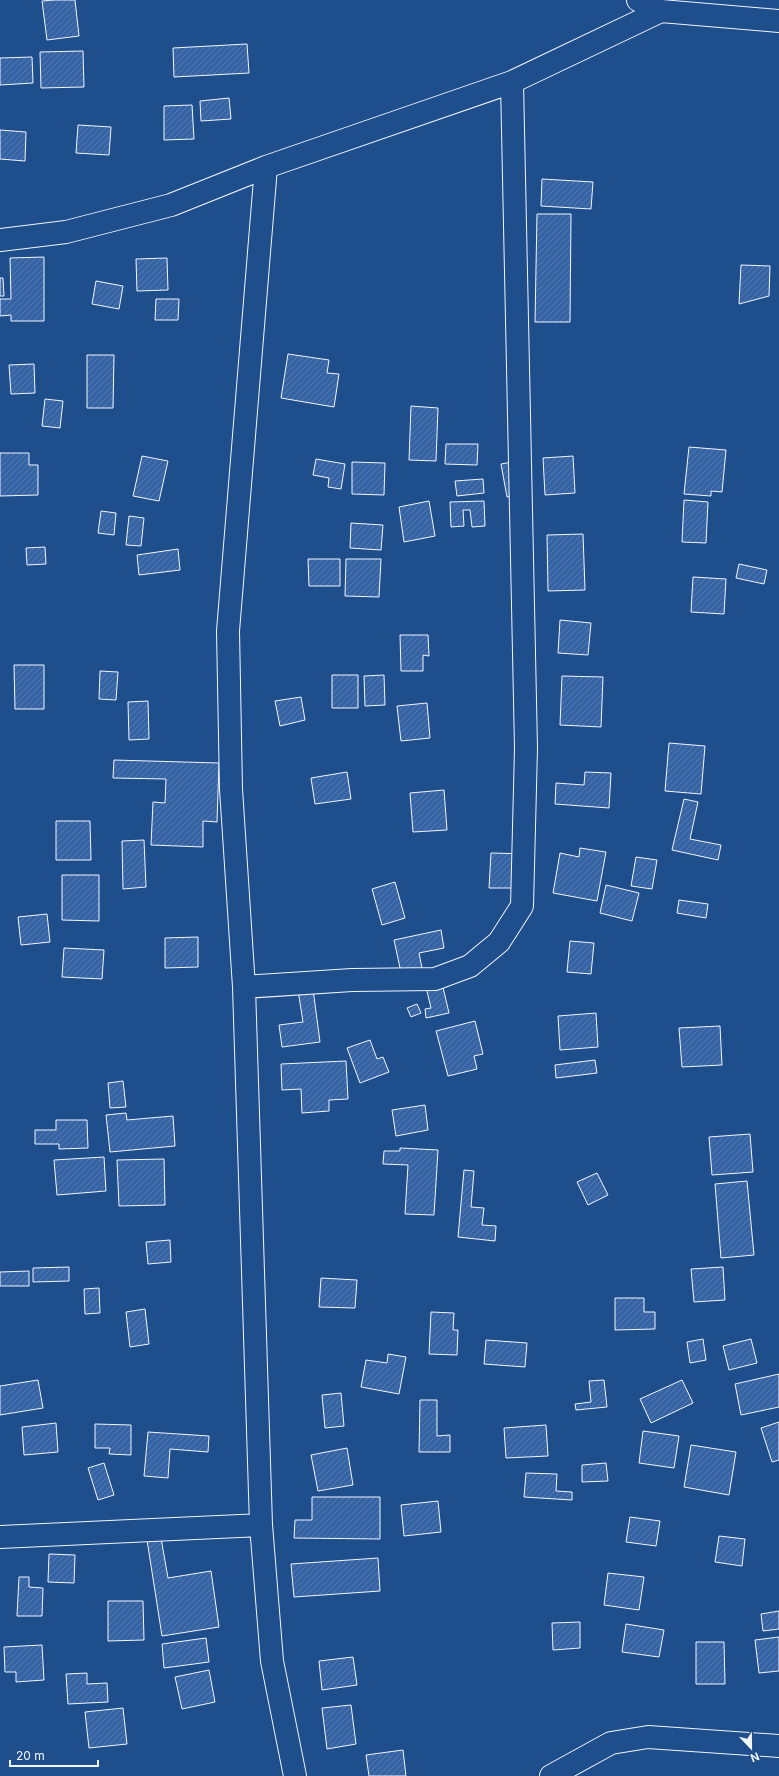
<svg xmlns="http://www.w3.org/2000/svg" width="779" height="1776" viewBox="0 0 779 1776" font-family="Inter,sans-serif">
  <defs>
    <pattern id="building-hatch" width="6" height="6" patternUnits="userSpaceOnUse"><rect width="6" height="6" fill="#3563a3"/><path d="M-1 1l2-2M0 6l6-6M5 7l2-2" fill="none" stroke="#537ab1"/></pattern>
  </defs>
  <rect width="100%" height="100%" fill="#1f4e8c"/>
  <!-- building -->
  <path fill="url(#building-hatch)" stroke="#f2f6ff" d="M54,0H75L79,36L47,40L42,1Z
    M247,44L249,73L174,77L173,48Z
    M83,51L84,87L41,88L40,52Z
    M32,57L33,83L0,85V58Z
    M229,98L231,119L201,121L200,101Z
    M192,105L194,139L164,140V106Z
    M78,125L111,127L109,155L76,153Z
    M0,130L26,132L25,161L0,159Z
    M542,179L593,182L591,209L541,206Z
    M537,214H571L570,322H535Z
    M44,257V321H11V315L0,316V299H11L10,258Z
    M167,258L168,290L137,291L136,259Z
    M741,265L770,266L769,296L739,304Z
    M0,278H3L4,296H0Z
    M96,281L123,286L119,309L92,304Z
    M156,299H179L178,320H155Z
    M288,354L329,360L327,373L339,374L334,407L281,398Z
    M87,355H114L113,408H87Z
    M34,364L35,393L11,394L9,365Z
    M45,399L63,401L60,428L42,426Z
    M411,406L438,408L436,461L409,460Z
    M446,444H478L477,465L445,464Z
    M689,447L726,450L722,492L711,491V496L684,494Z
    M0,453H29V465H38V495L0,496Z
    M142,456L168,461L159,501L133,496Z
    M573,456L575,493L545,495L543,458Z
    M316,459L345,464L341,489L328,487L329,478L313,475Z
    M523,460L529,493L507,497L501,464Z
    M352,462L385,463L384,495L352,494Z
    M483,479L484,493L457,496L455,481Z
    M684,500L708,502L706,543L682,542Z
    M429,501L435,536L404,542L399,507Z
    M484,501L485,526L472,527L470,510H463L464,526L451,527L450,502Z
    M101,511L116,513L114,535L98,533Z
    M129,516L144,518L141,546L126,545Z
    M351,523L383,525L381,550L350,548Z
    M583,534L585,590L548,591L547,535Z
    M45,547L46,564L27,565L26,548Z
    M178,549L180,570L139,575L137,555Z
    M308,559H340V586H309Z
    M346,559H381L379,597L345,596Z
    M739,564L767,570L764,584L736,578Z
    M693,577L726,579L724,614L691,612Z
    M560,620L591,623L588,655L558,653Z
    M400,635H428L429,656L423,655V671H401Z
    M14,665H44V709H15Z
    M100,671L118,672L116,700L99,699Z
    M332,675H358V708H332Z
    M384,675L385,705L365,706L364,676Z
    M562,676L603,677L601,727L560,725Z
    M301,697L305,720L280,726L275,701Z
    M148,701L149,739L129,740L128,702Z
    M427,703L430,738L401,741L397,706Z
    M669,743L705,746L701,794L665,791Z
    M114,760L219,763L217,822L203,821V847L151,845L153,802L165,803L166,779L113,778Z
    M347,772L351,799L315,804L311,778Z
    M585,772L611,773L609,808L555,804L556,783L584,785Z
    M444,790L447,830L413,832L410,793Z
    M684,799L698,802L690,839L721,845L718,860L672,850Z
    M56,821H90L91,860H56Z
    M144,840L146,887L123,889L122,841Z
    M580,848L606,852L597,901L553,893L560,853L579,857Z
    M491,853L527,854V888H489Z
    M636,857L657,860L652,889L631,886Z
    M62,875H99V921L62,920Z
    M395,882L405,918L382,925L372,889Z
    M606,885L639,893L632,921L600,913Z
    M679,900L708,904L706,918L677,913Z
    M47,914L50,942L21,945L18,917Z
    M441,930L444,948L419,953L423,973L402,977L394,940Z
    M198,937V967L165,968V938Z
    M570,941L594,943L591,974L567,972Z
    M64,948L104,950L102,979L62,977Z
    M442,983L449,1013L426,1018L425,1009L431,1008L426,987Z
    M313,989L320,1042L282,1047L279,1025L303,1022L298,990Z
    M417,1004L421,1013L411,1017L407,1008Z
    M596,1013L598,1047L560,1050L558,1016Z
    M475,1021L483,1054L474,1056L477,1069L448,1076L436,1031Z
    M720,1026L722,1065L682,1067L679,1028Z
    M370,1040L377,1059L383,1057L389,1072L360,1083L347,1048Z
    M595,1060L597,1073L556,1078L555,1065Z
    M346,1061L348,1099L329,1100V1111L302,1113L301,1089L282,1090L281,1064Z
    M123,1081L126,1107L110,1108L108,1083Z
    M425,1105L428,1130L396,1136L392,1110Z
    M126,1113L127,1120L173,1116L175,1146L110,1152L106,1115Z
    M56,1120H87L88,1148L59,1149V1144H35V1130H56Z
    M750,1134L753,1172L712,1175L709,1137Z
    M400,1148L438,1150L434,1215L405,1214L408,1165L383,1164L384,1151H400Z
    M104,1157L106,1191L57,1195L54,1160Z
    M164,1159L165,1205L119,1206L117,1160Z
    M464,1170L474,1171L471,1207L484,1208L482,1225L496,1226L495,1241L458,1237Z
    M597,1173L608,1195L588,1205L577,1182Z
    M747,1181L754,1255L721,1258L715,1184Z
    M170,1240L171,1262L148,1264L146,1242Z
    M69,1267V1281L33,1282V1268Z
    M723,1267L725,1300L694,1302L691,1269Z
    M29,1271V1286H0V1272Z
    M321,1278L357,1280L355,1308L319,1307Z
    M99,1288L100,1313L85,1314L84,1289Z
    M615,1298H644V1312H655V1329L615,1330Z
    M145,1309L149,1344L130,1347L126,1312Z
    M431,1312L454,1313L453,1330H458L457,1355L429,1354Z
    M703,1339L706,1360L690,1363L687,1342Z
    M751,1339L757,1363L729,1370L723,1346Z
    M486,1340L527,1343L525,1367L484,1364Z
    M388,1354L406,1357L399,1394L361,1387L366,1360L387,1363Z
    M779,1374V1407L741,1415L735,1384Z
    M38,1380L43,1408L0,1415V1386Z
    M604,1380L607,1407L576,1410L575,1404L591,1402L589,1381Z
    M682,1380L693,1403L651,1423L640,1399Z
    M341,1393L344,1426L325,1428L322,1395Z
    M420,1400H437V1436L450,1435V1452H419Z
    M779,1422V1460L772,1462L761,1428Z
    M56,1423L58,1452L24,1455L22,1427Z
    M95,1424L131,1425V1455L109,1454L110,1448H95Z
    M546,1425L548,1456L506,1458L504,1428Z
    M643,1431L679,1436L674,1468L639,1463Z
    M148,1432L209,1436L208,1452L170,1449L168,1478L144,1476Z
    M691,1445L736,1452L729,1495L684,1487Z
    M347,1448L353,1485L318,1491L311,1455Z
    M104,1463L114,1495L98,1500L88,1468Z
    M606,1463L608,1481L582,1482V1465Z
    M526,1473L557,1474L556,1491L572,1492V1500L524,1497Z
    M312,1497H380V1539L294,1538L295,1520H312Z
    M438,1501L441,1532L404,1536L401,1505Z
    M630,1517L660,1521L656,1546L626,1542Z
    M719,1536L745,1539L742,1566L715,1562Z
    M161,1538L168,1578L211,1571L219,1627L162,1636L147,1540Z
    M49,1554L75,1555L74,1583L48,1582Z
    M378,1558L380,1591L294,1597L291,1564Z
    M608,1573L644,1577L639,1610L604,1605Z
    M19,1577H29V1587L43,1588L42,1616H17Z
    M108,1601H143L144,1640L108,1641Z
    M779,1611V1629L763,1631L761,1614Z
    M580,1622V1648L553,1650L552,1623Z
    M626,1624L664,1630L659,1657L622,1652Z
    M779,1637V1671L759,1673L755,1640Z
    M206,1638L209,1662L164,1668L162,1644Z
    M696,1642H724L725,1684H696Z
    M42,1645L44,1680L16,1682V1672H5L4,1647Z
    M353,1657L357,1685L322,1690L319,1661Z
    M209,1670L215,1702L182,1709L175,1677Z
    M87,1673V1684L107,1683L108,1702L68,1704L66,1674Z
    M351,1705L356,1744L327,1749L322,1708Z
    M123,1708L127,1744L89,1748L85,1712Z
    M403,1750L406,1776H369L366,1755Z"/>
  <g fill="none" stroke-linecap="round" stroke-linejoin="round">
    <defs>
      <path id="minor" d="M638,0L661,11L779,21
        M266,167L228,631L231,789L244,987L261,1525L272,1661L295,1776
        M0,240L66,232L171,205L266,167L512,82L661,11
        M244,987L352,980L435,979L470,966L499,942L522,906L526,748L512,82
        M0,1537L261,1525
        M551,1776L611,1743L648,1737L779,1746"/>
    </defs>
    <!-- minor casing -->
    <use href="#minor" stroke="#f2f6ff" stroke-width="24"/>
    <!-- minor -->
    <use href="#minor" stroke="#1f4e8c" stroke-width="22"/>
  </g>
  <!-- north arrow -->
  <g transform="translate(751 1748) rotate(158)" stroke="#1f4e8c" stroke-width="3" paint-order="stroke">
  <path d="M0-3L7 15L0 10L-7 15Z" fill="#f2f6ff"/>
  <text y="-6" font-size="11" font-weight="bold" text-anchor="middle" fill="#f2f6ff">N</text>
  </g>
  <!-- scale -->
  <path d="M10 1760v6h88v-6" fill="none" stroke="#f2f6ff" stroke-width="2"/>
  <text x="16" y="1760" font-size="12" fill="#f2f6ff" stroke="#1f4e8c" stroke-width="3" paint-order="stroke">20 m</text>
</svg>
